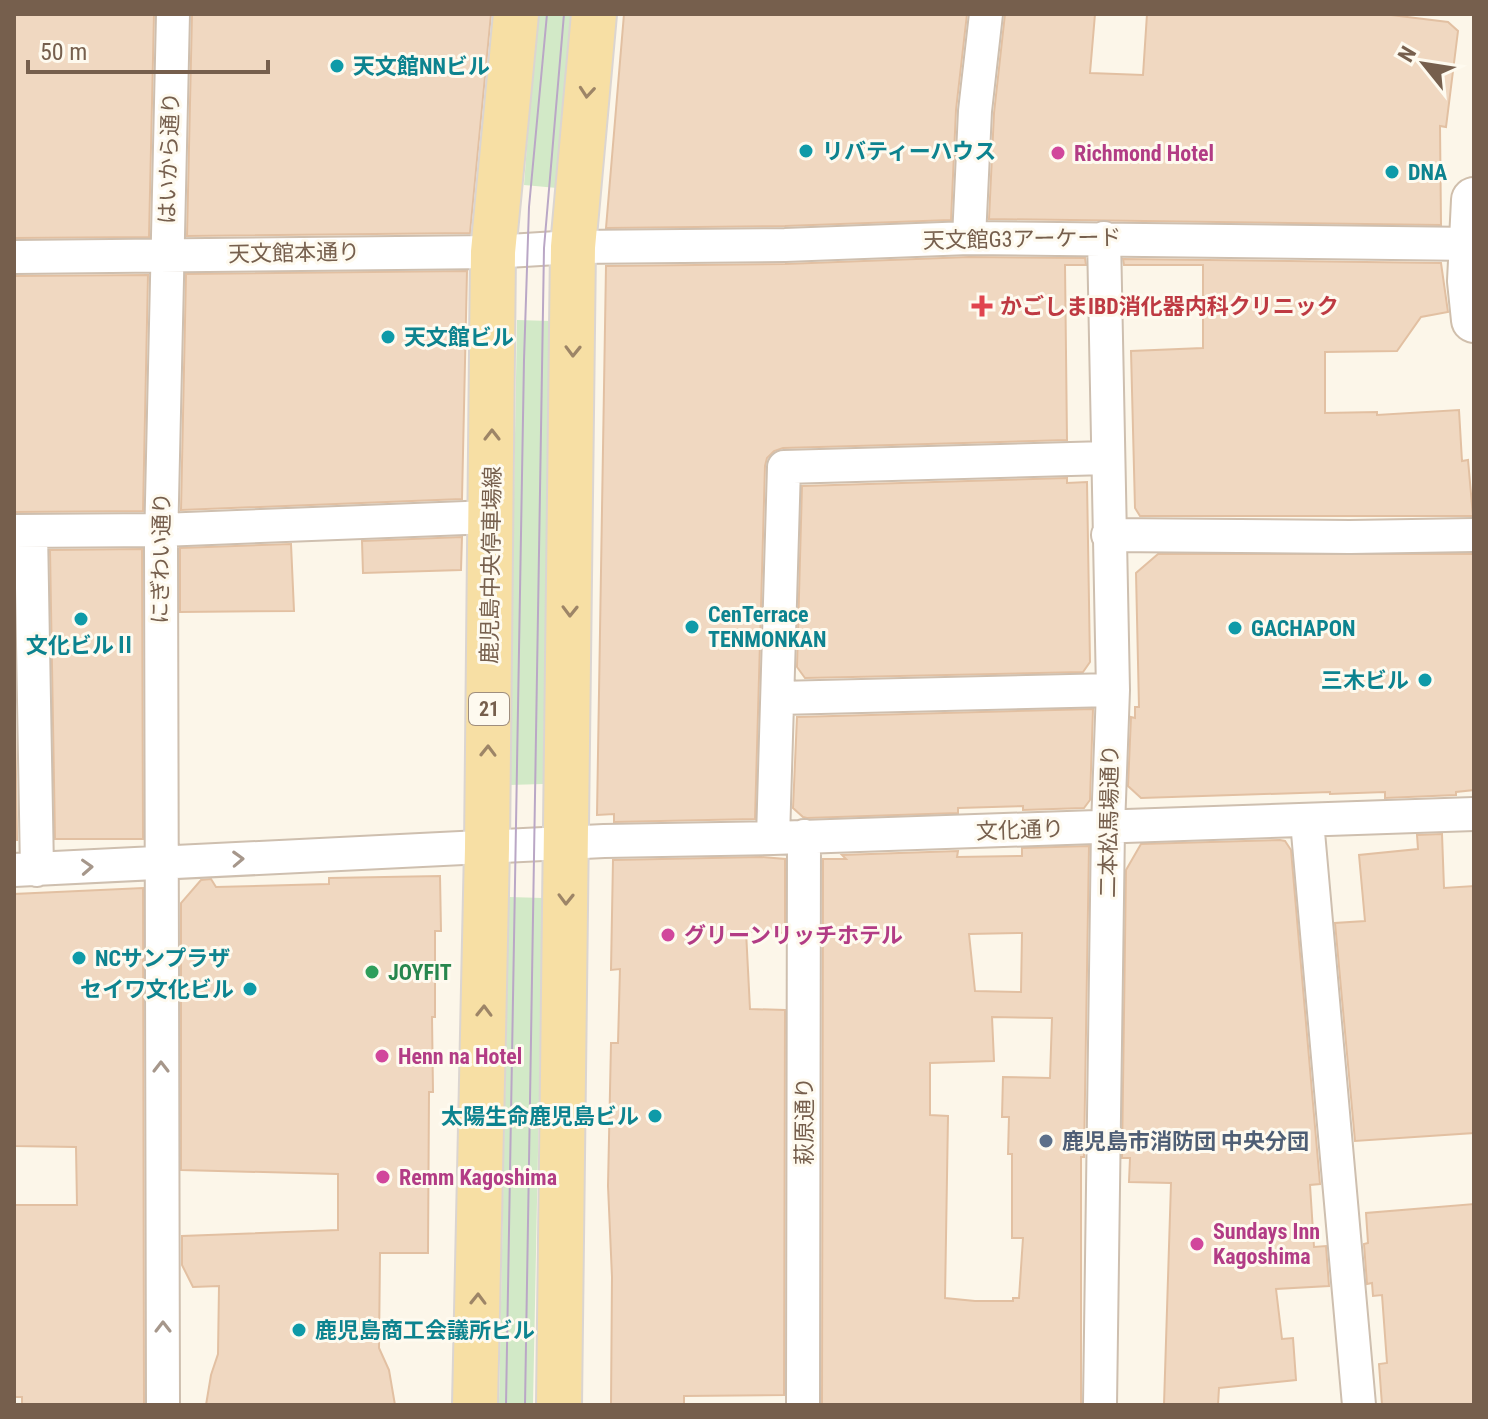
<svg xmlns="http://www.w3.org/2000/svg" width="1488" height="1419" viewBox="0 0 1488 1419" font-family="'Roboto Condensed','Noto Sans JP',sans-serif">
  <rect width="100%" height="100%" fill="#fcf6e9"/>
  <!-- grass -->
  <path fill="#d2e9c7" d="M537,14H571L557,188L524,185Z
    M517,320L550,321L543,784L509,785Z
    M509,897L543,898L533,1405H499Z"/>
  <!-- building -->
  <path fill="#f0d8c1" stroke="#e2c0a2" stroke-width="2" fill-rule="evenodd" d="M14,14H154L149,237L14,238Z
    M192,14H491L470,233L187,236Z
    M624,14H967L956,110L951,220L785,226L606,228Z
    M1005,14H1095L1090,73L1143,75L1147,14H1383L1448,22L1458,31L1446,127L1440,126L1441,225L989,219L994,113Z
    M969,257L1085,258L1086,265H1065L1067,440L783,448L774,451L767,458L765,466L755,819L614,822V814L597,815L606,266L785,264Z
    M1123,259L1441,263L1448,312L1421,317L1397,351L1325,352V413L1377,412V415L1459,410L1462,461L1468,460L1473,516H1140L1135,508L1131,351L1203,348V265H1124Z
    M467,271L462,499L181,510L186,274Z
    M148,275L143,511L14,512V276Z
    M1067,478V483L1087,482L1090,662L1083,672L805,678L797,667L802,486Z
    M462,537L461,570L363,573L362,541Z
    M291,544L294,611L180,612V548Z
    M142,549L143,839H55L50,550Z
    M1158,554H1474V790L1456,792V795L1385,798V792L1330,794V792L1141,798L1128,786L1131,717L1135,718V707H1139L1136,573Z
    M14,644L17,840H14Z
    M1093,709L1090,800L1084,808L1023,810V806L958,808V813L807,818L803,817L793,808L797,717Z
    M1442,834L1444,888L1474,886V1133L1355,1141L1335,923L1365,921L1359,855L1418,849L1417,835Z
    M1280,840L1285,841L1291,850L1320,1184L1310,1185L1314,1247L1326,1246L1329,1286L1276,1289L1282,1339L1293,1338L1296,1380L1219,1388L1218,1405H1164L1171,1183L1129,1182L1130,1158H1122L1126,870L1141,844Z
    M1089,846L1084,1157H1081V1405H822L823,859H846L842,855L958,851L957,857L1022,856V848ZM1022,933L1021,992L975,991L969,934ZM992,1017L1052,1018L1050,1078L1003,1077L1002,1117H1009L1008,1154H1012V1238H1023L1019,1298H1013V1301H975L945,1298L948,1116L930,1115V1063L994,1061Z
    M761,857L785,859V933L746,931L750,1009L785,1010L784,1395L684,1396V1405H611L612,1277L608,1186L611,1043H618L620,969L611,970L613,860Z
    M440,876L441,931H435V1017H432L433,1092H429L428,1253H380L379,1348L389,1370L395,1405H206L211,1375L218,1354L219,1286L193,1287L182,1265V1236L338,1230V1174L181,1170V903L201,880L211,879L216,887L329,884V878Z
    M143,888L144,1405H22V1397H14V1205H77L76,1147L14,1146V894Z
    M1474,1204V1405H1382L1379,1364L1387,1363L1382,1295L1373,1296L1372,1283L1367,1284L1364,1244L1368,1243L1366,1213Z"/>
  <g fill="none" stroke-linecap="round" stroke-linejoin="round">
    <defs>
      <path id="street" d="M969,238L975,111L986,14
        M14,257L493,252L573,247L785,245L969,238L1474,244
        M14,531L161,530L491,517
        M31,531L37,870
        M1108,535L1350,537L1474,535
        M778,698L1113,690
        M1307,821L1359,1405
        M773,838L784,467L1107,458
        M14,870L604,841L773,838L1474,814
        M163,1405L161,545L173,14
        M803,1405L804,836
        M1100,1405L1108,827L1113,690L1104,238"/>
      <path id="secondary" d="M1474,200L1470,281L1474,320"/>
      <path id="primary" d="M475,1405L487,848L493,252L516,14
        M559,1405L573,247L594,14"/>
    </defs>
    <!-- street casing -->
    <use href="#street" stroke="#cebfaf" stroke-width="36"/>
    <!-- secondary casing -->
    <use href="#secondary" stroke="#d0bfac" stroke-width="48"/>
    <!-- primary casing -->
    <use href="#primary" stroke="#dbd5d1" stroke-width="48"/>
    <!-- street -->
    <use href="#street" stroke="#fff" stroke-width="32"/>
    <!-- secondary -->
    <use href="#secondary" stroke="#fff" stroke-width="44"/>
    <!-- primary -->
    <use href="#primary" stroke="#f7dfa4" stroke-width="44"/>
    <!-- tram -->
    <path stroke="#baa7c6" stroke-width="2" d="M506,1405L524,360L529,207L547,14
      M525,1405L544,248L564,14"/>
  </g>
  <!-- one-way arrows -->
  <defs><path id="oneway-chevron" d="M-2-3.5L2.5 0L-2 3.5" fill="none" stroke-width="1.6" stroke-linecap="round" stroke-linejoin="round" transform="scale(2)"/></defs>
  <g stroke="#9d8567">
    <use href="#oneway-chevron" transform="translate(587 92) rotate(95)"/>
    <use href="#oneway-chevron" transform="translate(573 351) rotate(91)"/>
    <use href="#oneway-chevron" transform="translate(492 435) rotate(-90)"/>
    <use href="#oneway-chevron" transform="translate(570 611) rotate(91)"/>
    <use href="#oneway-chevron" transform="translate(488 751) rotate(-89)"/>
    <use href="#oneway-chevron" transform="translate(566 899) rotate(91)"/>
    <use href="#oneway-chevron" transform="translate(484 1011) rotate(-89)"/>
    <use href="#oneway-chevron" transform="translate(478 1299) rotate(-89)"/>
  </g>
  <g stroke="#a6978b">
    <use href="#oneway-chevron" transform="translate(238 859) rotate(-2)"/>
    <use href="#oneway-chevron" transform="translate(87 867) rotate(-3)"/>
    <use href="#oneway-chevron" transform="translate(161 1067) rotate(-90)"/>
    <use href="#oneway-chevron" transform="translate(163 1327) rotate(-90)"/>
  </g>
  <!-- markers -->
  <g fill="#0f9aa8" stroke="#fefaef" stroke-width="3">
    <circle cx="337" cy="66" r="8"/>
    <circle cx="806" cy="151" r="8"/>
    <circle cx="1392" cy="172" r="8"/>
    <circle cx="388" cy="337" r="8"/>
    <circle cx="81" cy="619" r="8"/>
    <circle cx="692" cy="627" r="8"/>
    <circle cx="1235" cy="628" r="8"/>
    <circle cx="1425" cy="680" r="8"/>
    <circle cx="79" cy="958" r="8"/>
    <circle cx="250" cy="989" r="8"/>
    <circle cx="655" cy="1116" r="8"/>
    <circle cx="299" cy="1330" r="8"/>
  </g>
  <g fill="#d1479c" stroke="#fefaef" stroke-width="3">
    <circle cx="1058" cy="153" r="8"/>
    <circle cx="668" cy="935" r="8"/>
    <circle cx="382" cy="1056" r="8"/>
    <circle cx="383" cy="1177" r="8"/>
    <circle cx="1197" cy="1244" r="8"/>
  </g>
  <path fill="#e0444e" stroke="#fefaef" stroke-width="3" d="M978 294h8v8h8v8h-8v8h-8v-8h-8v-8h8z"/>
  <circle fill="#2e9e5b" stroke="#fefaef" stroke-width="3" cx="372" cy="972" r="8"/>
  <circle fill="#5c6f8a" stroke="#fefaef" stroke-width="3" cx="1046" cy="1141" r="8"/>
  <g text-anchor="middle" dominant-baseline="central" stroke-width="6" stroke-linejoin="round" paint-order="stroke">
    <!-- shield labels -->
    <rect fill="#fefaef" stroke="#9f8e7e" stroke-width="2" x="469" y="693" width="40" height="32" rx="6"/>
    <g font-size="20" font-weight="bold" fill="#765f4d">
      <text x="489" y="709">21</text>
    </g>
    <!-- culture labels -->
    <g font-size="22" font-weight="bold" fill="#0d838f" stroke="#fefaef" text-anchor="start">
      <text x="353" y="66">天文館NNビル</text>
      <text x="822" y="151">リバティーハウス</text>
      <text x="1408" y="172">DNA</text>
      <text x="404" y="337">天文館ビル</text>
      <text x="708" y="614">CenTerrace<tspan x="708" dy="25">TENMONKAN</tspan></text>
      <text x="1251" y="628">GACHAPON</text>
      <text x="81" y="645" text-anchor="middle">文化ビルⅡ</text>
      <text x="1409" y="680" text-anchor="end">三木ビル</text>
      <text x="95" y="958">NCサンプラザ</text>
      <text x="234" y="989" text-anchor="end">セイワ文化ビル</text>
      <text x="639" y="1116" text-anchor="end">太陽生命鹿児島ビル</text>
      <text x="315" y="1330">鹿児島商工会議所ビル</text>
    </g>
    <!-- hotel labels -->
    <g font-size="22" font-weight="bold" fill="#b23c85" stroke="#fefaef" text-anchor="start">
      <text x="1074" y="153">Richmond Hotel</text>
      <text x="684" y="935">グリーンリッチホテル</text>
      <text x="398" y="1056">Henn na Hotel</text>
      <text x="399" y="1177">Remm Kagoshima</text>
      <text x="1213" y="1231">Sundays Inn<tspan x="1213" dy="25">Kagoshima</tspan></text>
    </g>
    <!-- street labels -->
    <g font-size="22" fill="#765f4d" stroke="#fefaef">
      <text transform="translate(169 158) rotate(-88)">はいから通り</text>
      <text transform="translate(1022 239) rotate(-1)">天文館G3アーケード</text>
      <text transform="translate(294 253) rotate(-1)">天文館本通り</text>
      <text transform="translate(161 558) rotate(-89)">にぎわい通り</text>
      <text transform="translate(491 565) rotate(-89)">鹿児島中央停車場線</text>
      <text transform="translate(1109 821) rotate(-89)">二本松馬場通り</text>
      <text transform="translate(1020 830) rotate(-2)">文化通り</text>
      <text transform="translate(804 1121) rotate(-90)">萩原通り</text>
    </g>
    <!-- health labels -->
    <g font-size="22" font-weight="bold" fill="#be3a42" stroke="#fefaef" text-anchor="start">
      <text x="1000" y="306">かごしまIBD消化器内科クリニック</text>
    </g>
    <!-- leisure labels -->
    <g font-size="22" font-weight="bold" fill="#27864d" stroke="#fefaef" text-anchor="start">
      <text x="388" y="972">JOYFIT</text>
    </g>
    <!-- service labels -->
    <g font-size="22" font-weight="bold" fill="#4e5e75" stroke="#fefaef" text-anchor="start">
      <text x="1062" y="1141">鹿児島市消防団 中央分団</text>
    </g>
  </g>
  <!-- border -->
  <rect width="1488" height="1419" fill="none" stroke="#765f4d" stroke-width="32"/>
  <!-- north arrow -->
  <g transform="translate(1424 64) rotate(300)" stroke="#fefaef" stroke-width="6" paint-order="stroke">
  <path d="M0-6L14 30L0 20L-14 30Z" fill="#765f4d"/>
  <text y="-12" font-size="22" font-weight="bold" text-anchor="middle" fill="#765f4d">N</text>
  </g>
  <!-- scale -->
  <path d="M28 60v12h240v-12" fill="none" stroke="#765f4d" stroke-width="4"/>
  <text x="40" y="60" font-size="24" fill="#765f4d" stroke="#fefaef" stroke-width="6" paint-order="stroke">50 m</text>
</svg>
